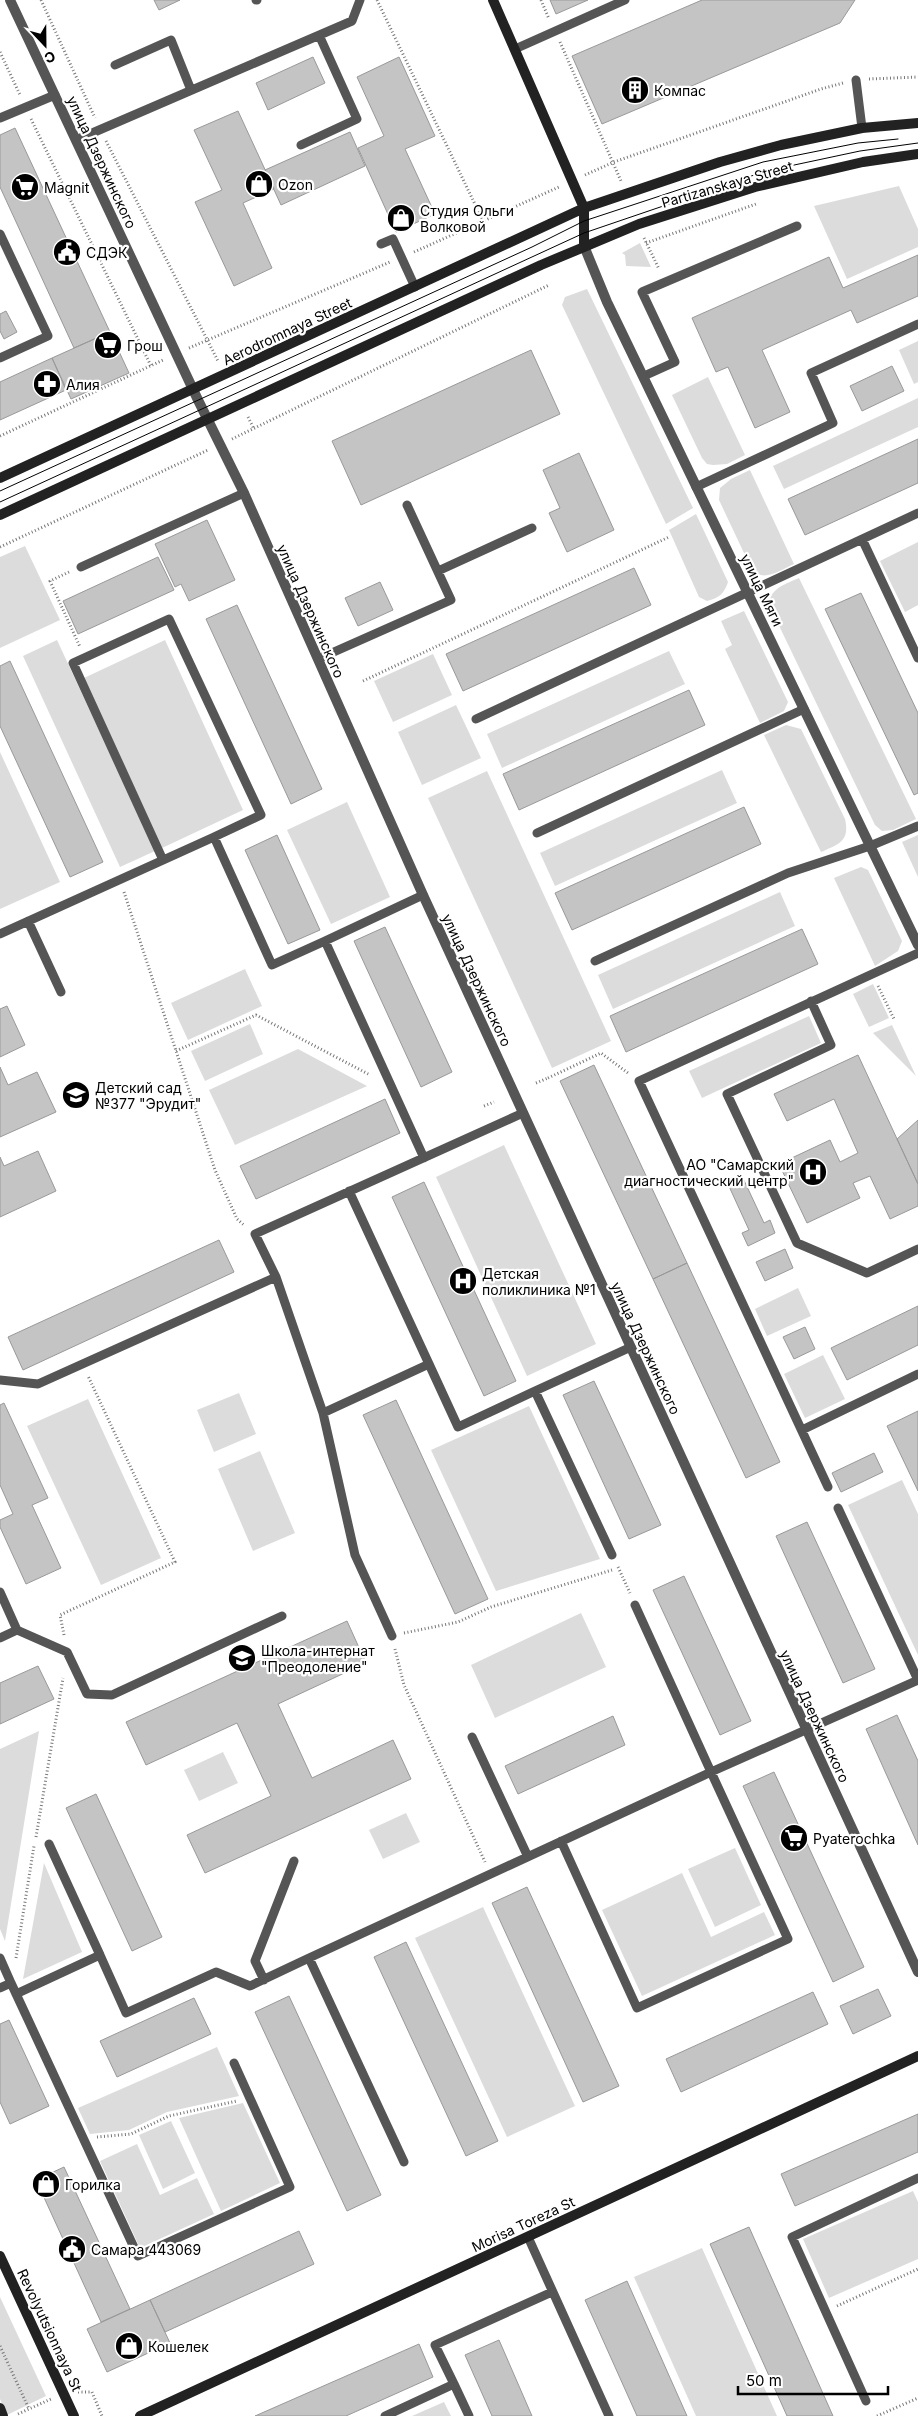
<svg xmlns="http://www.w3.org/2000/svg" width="918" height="2416" viewBox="0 0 918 2416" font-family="Inter,sans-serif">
  <rect width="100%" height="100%" fill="#fff"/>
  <!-- green -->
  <path fill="#dcdcdc" d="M899,186L918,229V247L847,279L814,206Z
    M640,243L651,267L626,266L625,255L622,253Z
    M587,289L693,508L666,524L562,305L565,297Z
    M918,341V382L914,384L899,350Z
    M708,377L745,455L727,464L713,465L707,464L702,458L672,395Z
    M918,398V427L784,489L773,466Z
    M750,470L794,564C782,569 764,583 752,570L719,500L720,488L731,479Z
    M696,514L728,582C724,594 719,598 707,601L699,597L669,530Z
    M918,542V605L905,612L880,561Z
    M25,546L60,620L0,648V557Z
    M799,578L916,819L893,830L882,831L875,825L770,607C767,589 786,584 799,578Z
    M744,611L788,702L784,711L760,723L725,649L732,645L721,621Z
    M57,640L155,851L120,867L23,656Z
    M165,640L243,810L162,848L84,678Z
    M669,651L685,684L502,768L487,734Z
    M433,654L452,695L393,722L374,681Z
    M456,705L481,758L422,785L398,732Z
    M786,725L801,729L845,819C850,841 839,844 821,852L764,735Z
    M0,752L60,882L0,909Z
    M722,770L737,803L555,886L540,853Z
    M487,771L611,1041L552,1068L428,798Z
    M347,802L390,897L331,924L287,830Z
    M918,835V877L902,842Z
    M861,867L868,870L902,941L898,951L875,966L834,878Z
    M780,892L795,926L613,1009L598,975Z
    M245,969L262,1006L188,1040L171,1003Z
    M873,984L889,1018L869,1027L853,994Z
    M809,1016L821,1043L702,1098L689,1071Z
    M250,1024L263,1054L205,1081L191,1051Z
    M892,1025L916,1076L873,1033Z
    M298,1049L367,1086L235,1145L209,1090Z
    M504,1145L596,1344L527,1376L436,1177Z
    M798,1288L811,1316L767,1336L755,1309Z
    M823,1355L845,1399L805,1418L784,1374Z
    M239,1393L256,1434L214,1452L197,1410Z
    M88,1399L161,1558L101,1585L27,1426Z
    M529,1406L600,1559L496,1591L431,1450Z
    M260,1451L295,1533L253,1551L218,1469Z
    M902,1480L918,1514V1655L848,1505Z
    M581,1613L606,1667L495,1718L471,1665Z
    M39,1731L5,1941L0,1929V1749Z
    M223,1752L238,1783L199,1801L184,1770Z
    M406,1813L420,1842L383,1859L369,1830Z
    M735,1848L761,1905L715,1927L688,1869Z
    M44,1863L82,1952L23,1979Z
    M682,1873L711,1937L764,1912L775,1935L642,1996L602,1910Z
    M483,1907L575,2106L507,2137L415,1938Z
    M217,2047L239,2096L167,2112L129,2130L90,2134L78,2108Z
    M243,2103L280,2183L221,2211L179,2118Z
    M171,2121L195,2173L163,2189L139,2135Z
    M137,2144L160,2195L197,2178L214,2214L140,2248L100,2161Z
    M913,2191L918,2202V2259L829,2298L803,2239Z
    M702,2248L777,2416H696L634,2277Z
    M0,2297L46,2396L7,2415L0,2399Z
    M444,2402L451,2416H412Z"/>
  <!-- building -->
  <path fill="#c4c4c4" stroke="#999" d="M154,0H180L159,10Z
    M550,0H588L556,14Z
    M702,0H855L840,23L602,124L572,56Z
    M313,57L325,83L268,110L256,83Z
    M399,57L435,136L405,149L435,214L396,232L358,148L384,136L357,77Z
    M238,111L274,189L243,203L272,268L234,286L195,202L222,190L194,130Z
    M15,128L110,332L74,348L0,187V135Z
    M350,132L365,166L281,205L265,170Z
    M918,255V296L857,323L851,310L762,350L790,412L755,428L728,367L716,372L692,318L829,257L843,288Z
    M6,311L17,332L4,339L0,331V314Z
    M110,332L129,373L71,399L52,358Z
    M531,350L560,414L361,505L332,441Z
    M52,358L66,390L0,420V382Z
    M892,366L904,391L862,411L850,386Z
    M918,439V483L805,535L788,499Z
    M579,453L614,530L567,552L549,513L560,508L543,470Z
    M207,520L235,580L189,601L181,584L175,587L155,544Z
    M158,557L174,590L78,634L63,601Z
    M634,568L651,605L463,691L446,654Z
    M380,582L393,610L358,626L345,598Z
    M861,593L918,713V793L914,795L825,609Z
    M237,605L322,789L291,804L206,619Z
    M10,661L103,862L70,877L0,726V666Z
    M689,690L705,725L519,810L503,774Z
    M744,807L761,844L572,930L555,893Z
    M277,835L320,930L288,944L245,850Z
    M385,927L452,1072L421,1087L354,941Z
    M802,929L818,964L626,1052L610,1016Z
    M7,1006L25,1045L0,1057V1009Z
    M858,1055L918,1184V1206L890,1219L870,1176L853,1183L860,1198L807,1223L779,1164L830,1140L840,1162L858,1153L834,1099L787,1121L774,1094Z
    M594,1065L687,1263L653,1279L560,1081Z
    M0,1067L8,1085L37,1072L56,1112L0,1137Z
    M385,1099L400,1133L256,1199L240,1166Z
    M918,1120V1184L897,1139Z
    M38,1151L56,1191L0,1217V1157L4,1166Z
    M742,1176L764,1223L770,1220L775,1233L748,1246L742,1233L749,1230L727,1182Z
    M424,1182L516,1381L484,1396L392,1197Z
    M219,1240L234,1272L23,1370L8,1337Z
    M785,1249L793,1268L765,1281L756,1262Z
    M687,1263L780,1462L746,1478L653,1279Z
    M918,1306V1345L847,1380L831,1348Z
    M805,1327L815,1349L794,1359L783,1337Z
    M594,1381L661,1525L629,1539L563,1395Z
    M396,1400L488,1599L455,1614L363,1415Z
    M4,1403L48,1498L32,1505L61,1568L26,1584L0,1527V1520L13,1514L0,1485V1405Z
    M918,1411V1491L887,1426Z
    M874,1453L883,1472L841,1492L832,1473Z
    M807,1522L875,1669L843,1683L776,1536Z
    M684,1576L751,1721L720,1735L653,1590Z
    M347,1621L366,1663L278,1704L312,1778L393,1740L411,1779L205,1873L187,1835L271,1796L237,1723L146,1765L126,1722Z
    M38,1666L54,1699L0,1724V1683Z
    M897,1715L918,1761V1845L866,1729Z
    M613,1716L625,1745L518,1794L505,1766Z
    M774,1772L864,1967L833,1982L743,1786Z
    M96,1794L162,1937L132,1951L66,1808Z
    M527,1887L619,2086L583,2102L492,1903Z
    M406,1942L498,2141L466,2156L374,1957Z
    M878,1989L891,2016L853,2034L840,2006Z
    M813,1992L828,2024L681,2092L666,2059Z
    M289,1996L381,2195L347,2211L255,2012Z
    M194,1998L211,2034L117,2077L100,2041Z
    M9,2020L49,2106L10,2124L0,2102V2024Z
    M918,2114V2152L795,2206L781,2174Z
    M64,2167L130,2309L101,2322L36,2180Z
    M749,2227L833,2416H787L710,2244Z
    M299,2231L314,2264L165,2332L150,2300Z
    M627,2281L687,2416H637L585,2300Z
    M150,2300L170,2343L107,2372L87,2329Z
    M499,2340L532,2416H492L465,2355Z
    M419,2344L433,2377L346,2416H255Z"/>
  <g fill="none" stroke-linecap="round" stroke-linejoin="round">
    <!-- path -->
    <path stroke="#777" stroke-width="3" stroke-dasharray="1 2.5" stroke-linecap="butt" d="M41,0L95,118
      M377,0L483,221
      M541,0L549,19
      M560,42L621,181
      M0,52L20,95
      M869,79L918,77
      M31,119L151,366
      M106,141L218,361
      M585,175L614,162L821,89L843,83
      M644,238L659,269
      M646,243L756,204
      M414,252L559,187
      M189,348L390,262
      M248,417L254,429
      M0,436L163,360
      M232,439L549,285
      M0,547L208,450
      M69,572L50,581L80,647
      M363,681L669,537
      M124,892L215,1170L237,1219L245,1226
      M878,986L894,1019
      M176,1051L256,1015L370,1075
      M548,1078L601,1053L628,1073
      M536,1083L548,1078
      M484,1106L494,1102
      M618,1567L630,1593
      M404,1633L458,1622L491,1607L612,1570
      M64,1635L60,1615L175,1562L88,1376
      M395,1649L404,1685L485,1862
      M36,1837L63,1678
      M16,1958L34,1846
      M97,2137L131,2134L169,2116L237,2101
      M837,2306L918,2269
      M0,2346L29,2409
      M78,2392H92L102,2416
      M18,2414L51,2399
      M877,2416L918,2398"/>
    <!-- lane -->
    <path stroke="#555" stroke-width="9" d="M256,0H257
      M515,49L625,0
      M115,65L171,40L191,90
      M856,80L862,128
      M0,118L55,95
      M76,140L352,21L360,0
      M301,145L357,119L319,35
      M0,234L48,336L0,358
      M381,244L393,239L415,287
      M644,376L675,362L642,292L797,226
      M696,487L833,423L811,373L918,324
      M862,539L918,658
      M81,567L244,493
      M438,571L532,528
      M318,659L451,600L407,505
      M476,719L918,513
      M537,833L804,709
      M163,860L73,663L169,619L261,815L214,837L272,965L325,941
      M423,895L325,941L424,1158
      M28,921L61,992
      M0,934L214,837
      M595,961L788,873L870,846L918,826
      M811,1001L831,1045L727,1094L797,1243L867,1273L918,1249
      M349,1191L429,1364
      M0,1380L38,1384L276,1277
      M323,1413L429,1364L458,1427L535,1391
      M802,1430L918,1374
      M828,1487L639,1081L918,953
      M838,1508L918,1680
      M612,1555L535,1391L631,1347
      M0,1592L17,1630L0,1638
      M635,1605L711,1772L918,1680
      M17,1630L67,1652L87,1694L112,1695L282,1616
      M392,1636L355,1555L323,1413L276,1277L255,1234L523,1113
      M472,1737L528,1857
      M100,1955L126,2013L216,1972L250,1986L309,1958
      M0,1958L11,1983
      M264,1980L255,1961L294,1861
      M0,1988L11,1983L138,2256L290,2187L234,2063
      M16,1994L100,1955L49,1844
      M404,2162L309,1958L711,1772L788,1939L637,2008L561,1841
      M528,2237L609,2416
      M454,2384L469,2416
      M866,2401L792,2237L918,2178
      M385,2416L454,2384L435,2345L552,2292"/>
    <!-- street -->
    <path stroke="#555" stroke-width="10" d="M10,0L198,400L244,493L423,895L918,1972
      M584,246L607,302L918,945"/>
    <!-- secondary -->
    <path stroke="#222" stroke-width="10" d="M493,0L584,208V246
      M0,478L584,208L720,162L781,145L862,128L918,123
      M0,515L541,265L639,224L755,187L863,162L918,154
      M0,2256L74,2416
      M0,2408L3,2416
      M140,2416L918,2056"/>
    <!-- tram -->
    <path stroke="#000" stroke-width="1" d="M0,491L532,247L584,221L763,162L858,143L898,139
      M0,502L584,233L766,171L860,151L918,143"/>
  </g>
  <!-- icons -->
  <defs>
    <symbol id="building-disc" viewBox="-11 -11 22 22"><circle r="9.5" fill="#000" stroke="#fff"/><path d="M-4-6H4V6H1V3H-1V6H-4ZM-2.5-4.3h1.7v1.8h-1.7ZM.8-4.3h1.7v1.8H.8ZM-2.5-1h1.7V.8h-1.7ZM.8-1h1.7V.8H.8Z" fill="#fff"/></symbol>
    <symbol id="shop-disc" viewBox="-11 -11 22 22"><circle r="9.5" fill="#000" stroke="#fff"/><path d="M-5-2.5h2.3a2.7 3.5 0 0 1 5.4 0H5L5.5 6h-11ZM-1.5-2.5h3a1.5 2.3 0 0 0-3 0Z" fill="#fff"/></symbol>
    <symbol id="supermarket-disc" viewBox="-11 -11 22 22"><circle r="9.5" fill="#000" stroke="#fff"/><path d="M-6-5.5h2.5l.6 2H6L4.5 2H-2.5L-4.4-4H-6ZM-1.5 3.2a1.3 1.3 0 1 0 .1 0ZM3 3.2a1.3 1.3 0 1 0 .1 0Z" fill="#fff"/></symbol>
    <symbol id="civic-disc" viewBox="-11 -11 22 22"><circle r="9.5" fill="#000" stroke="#fff"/><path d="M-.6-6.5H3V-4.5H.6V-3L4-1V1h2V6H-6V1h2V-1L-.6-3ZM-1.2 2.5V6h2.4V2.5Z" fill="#fff"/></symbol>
    <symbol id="pharmacy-disc" viewBox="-11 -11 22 22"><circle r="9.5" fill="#000" stroke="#fff"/><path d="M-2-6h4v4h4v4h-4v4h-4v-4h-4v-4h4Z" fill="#fff"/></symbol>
    <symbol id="school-disc" viewBox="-11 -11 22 22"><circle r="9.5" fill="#000" stroke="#fff"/><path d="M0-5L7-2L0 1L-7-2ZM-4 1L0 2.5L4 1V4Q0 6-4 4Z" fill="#fff"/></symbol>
    <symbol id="hospital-disc" viewBox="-11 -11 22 22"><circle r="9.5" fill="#000" stroke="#fff"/><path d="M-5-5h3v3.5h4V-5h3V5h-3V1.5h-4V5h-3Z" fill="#fff"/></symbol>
  </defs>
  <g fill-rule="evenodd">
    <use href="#building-disc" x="619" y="74" width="32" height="32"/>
    <use href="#shop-disc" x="243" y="168" width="32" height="32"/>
    <use href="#supermarket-disc" x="9" y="171" width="32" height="32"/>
    <use href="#shop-disc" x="385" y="202" width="32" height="32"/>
    <use href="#civic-disc" x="51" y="236" width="32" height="32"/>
    <use href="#supermarket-disc" x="92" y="329" width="32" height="32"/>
    <use href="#pharmacy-disc" x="31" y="368" width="32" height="32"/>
    <use href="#school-disc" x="60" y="1079" width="32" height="32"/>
    <use href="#hospital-disc" x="797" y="1156" width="32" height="32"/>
    <use href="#hospital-disc" x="447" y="1265" width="32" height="32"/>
    <use href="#school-disc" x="226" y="1642" width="32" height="32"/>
    <use href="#supermarket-disc" x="778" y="1822" width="32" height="32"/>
    <use href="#shop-disc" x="30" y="2168" width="32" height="32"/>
    <use href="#civic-disc" x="56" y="2233" width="32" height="32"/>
    <use href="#shop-disc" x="113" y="2330" width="32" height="32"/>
  </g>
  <g text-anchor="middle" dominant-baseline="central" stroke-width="4.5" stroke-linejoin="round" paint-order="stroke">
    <!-- poi labels -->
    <g font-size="14" fill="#000" stroke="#fff" text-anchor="start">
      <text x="654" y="90">Компас</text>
      <text x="278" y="184">Ozon</text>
      <text x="44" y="187">Magnit</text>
      <text x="420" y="210">Студия Ольги<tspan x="420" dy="16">Волковой</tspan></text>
      <text x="86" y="252">СДЭК</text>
      <text x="127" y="345">Грош</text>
      <text x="66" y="384">Алия</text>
      <text x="95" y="1087">Детский сад<tspan x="95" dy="16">№377 "Эрудит"</tspan></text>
      <text x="794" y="1164" text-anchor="end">АО "Самарский<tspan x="794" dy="16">диагностический центр"</tspan></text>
      <text x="482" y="1273">Детская<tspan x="482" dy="16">поликлиника №1</tspan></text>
      <text x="261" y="1650">Школа-интернат<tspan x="261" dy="16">"Преодоление"</tspan></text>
      <text x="813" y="1838">Pyaterochka</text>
      <text x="65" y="2184">Горилка</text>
      <text x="91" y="2249">Самара 443069</text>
      <text x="148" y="2346">Кошелек</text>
    </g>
    <!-- street labels -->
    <g font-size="14" fill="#000" stroke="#fff">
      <text transform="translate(102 162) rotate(65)">улица Дзержинского</text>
      <text transform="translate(727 184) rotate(-16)">Partizanskaya Street</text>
      <text transform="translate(287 331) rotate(-25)">Aerodromnaya Street</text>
      <text transform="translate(762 590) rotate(64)">улица Мяги</text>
      <text transform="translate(311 611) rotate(66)">улица Дзержинского</text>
      <text transform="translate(477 980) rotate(65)">улица Дзержинского</text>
      <text transform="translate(646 1348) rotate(65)">улица Дзержинского</text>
      <text transform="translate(815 1716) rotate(65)">улица Дзержинского</text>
      <text transform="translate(523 2224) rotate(-25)">Morisa Toreza St</text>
      <text transform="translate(50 2330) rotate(65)">Revolyutsionnaya St</text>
    </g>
  </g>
  <!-- north arrow -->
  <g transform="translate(45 45) rotate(158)" stroke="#ffffff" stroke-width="4" paint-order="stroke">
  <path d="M0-4L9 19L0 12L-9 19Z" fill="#000000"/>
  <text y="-8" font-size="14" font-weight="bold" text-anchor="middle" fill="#000000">С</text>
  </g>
  <!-- scale -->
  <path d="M738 2386v8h150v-8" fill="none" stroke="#000000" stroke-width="2.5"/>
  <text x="746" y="2386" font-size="15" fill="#000000" stroke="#ffffff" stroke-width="4" paint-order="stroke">50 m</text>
</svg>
